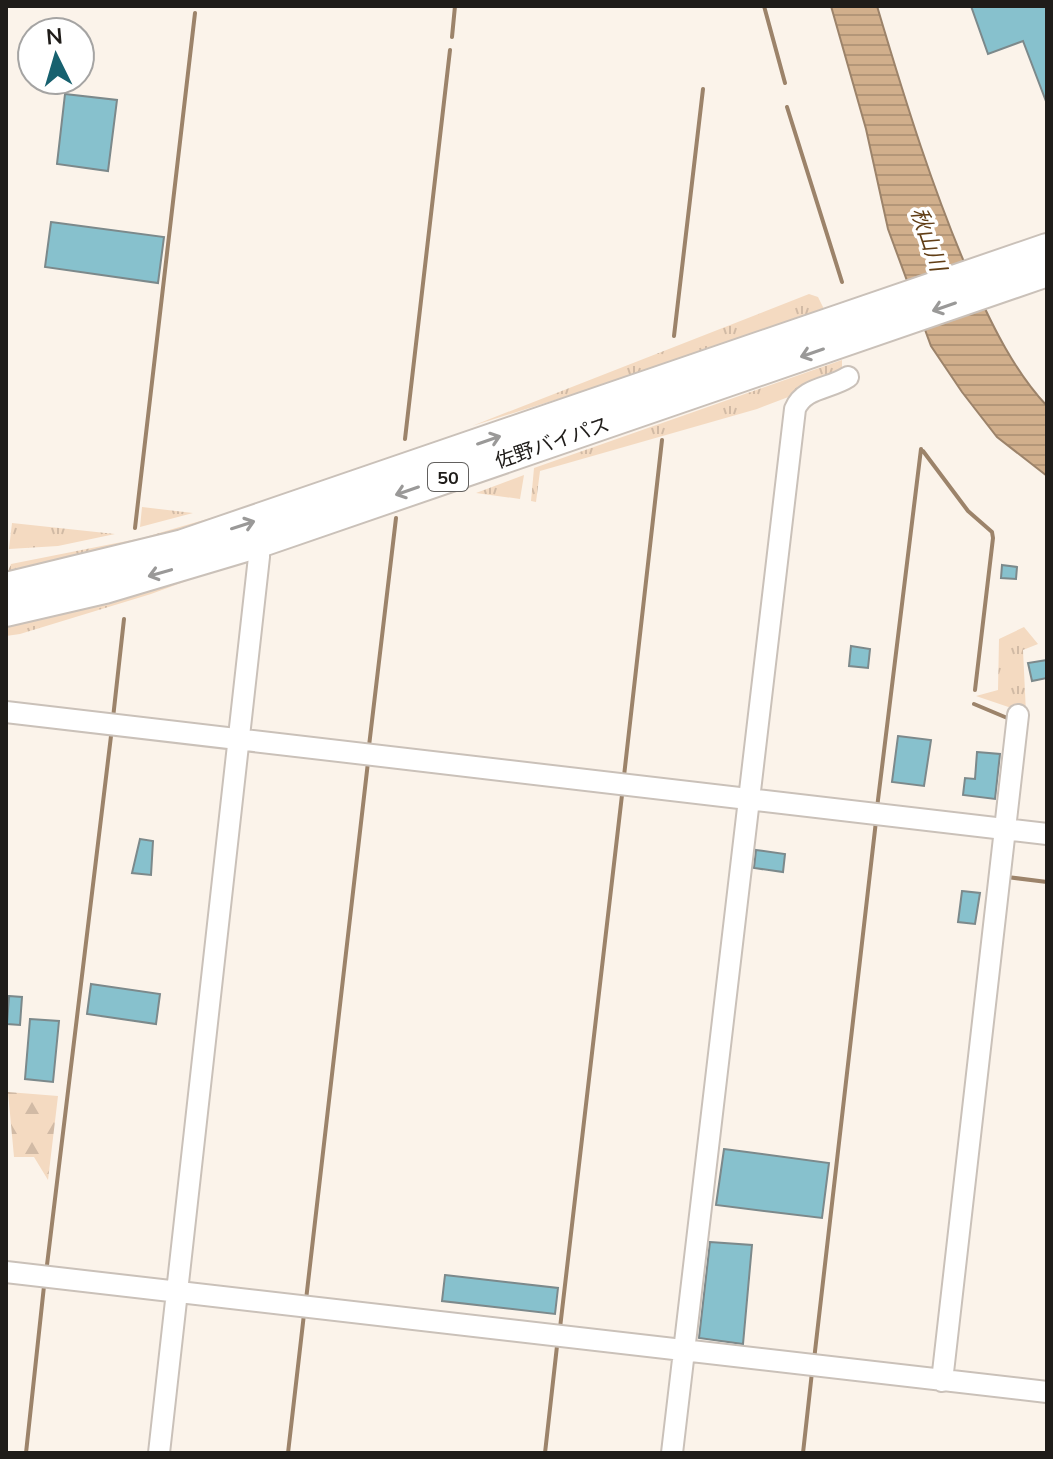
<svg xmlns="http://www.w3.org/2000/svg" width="1053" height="1459" viewBox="0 0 1053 1459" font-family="Mulish,'Noto Sans JP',sans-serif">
  <defs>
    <pattern id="grass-tufts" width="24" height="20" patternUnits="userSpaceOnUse" patternTransform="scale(2)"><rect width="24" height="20" fill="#f4dac1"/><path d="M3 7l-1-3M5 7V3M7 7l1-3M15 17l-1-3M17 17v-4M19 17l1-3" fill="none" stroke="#d1baa5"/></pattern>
    <pattern id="forest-firs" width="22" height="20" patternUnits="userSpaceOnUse" patternTransform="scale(2)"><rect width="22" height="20" fill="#f4dac1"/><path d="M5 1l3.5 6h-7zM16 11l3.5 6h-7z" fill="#d1baa5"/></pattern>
    <pattern id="water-rules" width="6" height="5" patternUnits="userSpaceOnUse" patternTransform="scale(2)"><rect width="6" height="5" fill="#d1af8c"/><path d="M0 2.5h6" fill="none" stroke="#b39678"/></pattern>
  </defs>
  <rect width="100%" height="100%" fill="#fbf3ea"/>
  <!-- grass -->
  <path fill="url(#grass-tufts)" d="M809,294L818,297L824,309L593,388L472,426Z
    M842,360V369L791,396L757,409L540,471L536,502L531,501L534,468Z
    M524,475L520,499L476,493Z
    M255,505L206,524L6,576L11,564L142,538Z
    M142,507L193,513L140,527Z
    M12,523L115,534L58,546L9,549Z
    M238,562L151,594L20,634L6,636V623Z
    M1024,627L1038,644L1023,650L1026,713L976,696L998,690L999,639Z"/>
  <!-- forest -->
  <path fill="url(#forest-firs)" d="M8,1092L58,1096L48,1180L34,1157H14Z"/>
  <!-- water -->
  <path fill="url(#water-rules)" stroke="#9c836a" stroke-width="2" d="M831,6H877C905,100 934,195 974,285C993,327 1015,372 1047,406V476L997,437L962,392L931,346L888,229L866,129Z"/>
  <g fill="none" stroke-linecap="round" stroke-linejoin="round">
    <!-- stream -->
    <path stroke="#9c836a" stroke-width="4" d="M764,6L785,83
      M452,37L455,6
      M787,107L842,282
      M674,336L703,89
      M405,439L450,50
      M923,451L968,511L992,532L993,538L975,690
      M135,528L195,13
      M974,704L1012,720
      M113,718L124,619
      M369,746L396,518
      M624,776L662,440
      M877,808L921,449
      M1007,877L1047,882
      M47,1265L111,736
      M306,1300L368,762
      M560,1328L622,795
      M814,1360L876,821
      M26,1453L44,1286
      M288,1453L304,1314
      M545,1453L557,1346
      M803,1453L812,1372"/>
  </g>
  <!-- building -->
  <path fill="#87c1cd" stroke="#7c898b" stroke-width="2" d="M971,6H1047V104L1023,41L988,54Z
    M65,94L117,100L108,171L57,164Z
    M51,222L164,237L158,283L45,267Z
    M1002,565L1017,567L1016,579L1001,578Z
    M851,646L870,649L868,668L849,666Z
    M1047,660V678L1032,681L1028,663Z
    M898,736L931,740L924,786L892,782Z
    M977,752L1000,754L995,799L963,795L965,778L975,779Z
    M140,839L153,841L151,875L132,873Z
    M756,850L785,854L783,872L754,868Z
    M962,891L980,893L975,924L958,922Z
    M91,984L160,994L156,1024L87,1014Z
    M9,996L22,997L20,1025L7,1024Z
    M30,1019L59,1021L53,1082L25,1079Z
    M724,1149L829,1163L822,1218L716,1205Z
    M710,1242L752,1245L743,1344L699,1338Z
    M445,1275L558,1288L555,1314L442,1301Z"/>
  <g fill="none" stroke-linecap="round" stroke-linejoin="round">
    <defs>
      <path id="minor" d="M6,712L1047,834
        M6,1272L1047,1392
        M942,1381L1018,715
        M159,1453L259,557V542
        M672,1453L795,409C804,387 830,389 848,377"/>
      <path id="highway" d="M6,588L183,545L1047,249
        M6,611L105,588L259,542L1047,271"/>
    </defs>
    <!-- minor casing -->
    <use href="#minor" stroke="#cac1b9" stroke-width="24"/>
    <!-- highway casing -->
    <use href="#highway" stroke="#cac1b9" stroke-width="34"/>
    <!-- minor -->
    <use href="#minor" stroke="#fff" stroke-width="20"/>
    <!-- highway -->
    <use href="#highway" stroke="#fff" stroke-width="30"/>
  </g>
  <!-- one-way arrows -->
  <defs><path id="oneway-shaft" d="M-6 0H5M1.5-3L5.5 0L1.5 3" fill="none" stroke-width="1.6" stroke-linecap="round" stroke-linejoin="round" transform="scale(2)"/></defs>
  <g stroke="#9a9998">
    <use href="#oneway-shaft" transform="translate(944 307) rotate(161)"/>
    <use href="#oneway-shaft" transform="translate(812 353) rotate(161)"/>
    <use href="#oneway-shaft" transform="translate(489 440) rotate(-19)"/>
    <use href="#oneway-shaft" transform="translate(407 491) rotate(161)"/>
    <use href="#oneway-shaft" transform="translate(243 525) rotate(-18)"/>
    <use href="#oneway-shaft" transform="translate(160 573) rotate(164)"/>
  </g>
  <g text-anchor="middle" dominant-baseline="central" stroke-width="7" stroke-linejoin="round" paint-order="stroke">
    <!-- shield labels -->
    <rect fill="#fff" stroke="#62605e" stroke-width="2" x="428" y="463" width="40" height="28" rx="6"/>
    <g font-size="18" font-weight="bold" fill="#1f1c19">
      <text x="448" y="477">50</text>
    </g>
    <!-- street labels -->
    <g font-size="20" fill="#1f1c19" stroke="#fff">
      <text transform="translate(552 442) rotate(-19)">佐野バイパス</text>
    </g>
    <!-- water labels -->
    <g font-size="22" font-style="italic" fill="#613e16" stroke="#fff">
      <text transform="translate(929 239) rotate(71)">秋山川</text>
    </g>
  </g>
  <!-- border -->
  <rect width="1053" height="1459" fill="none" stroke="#1f1c19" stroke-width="16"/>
  <!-- north arrow -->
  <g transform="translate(56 56) rotate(355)"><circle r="38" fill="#ffffff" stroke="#a5a4a3" stroke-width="2"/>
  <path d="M0-6L14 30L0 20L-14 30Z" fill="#17616f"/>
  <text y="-12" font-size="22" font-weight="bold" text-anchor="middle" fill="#1f1c19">N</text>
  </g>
</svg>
